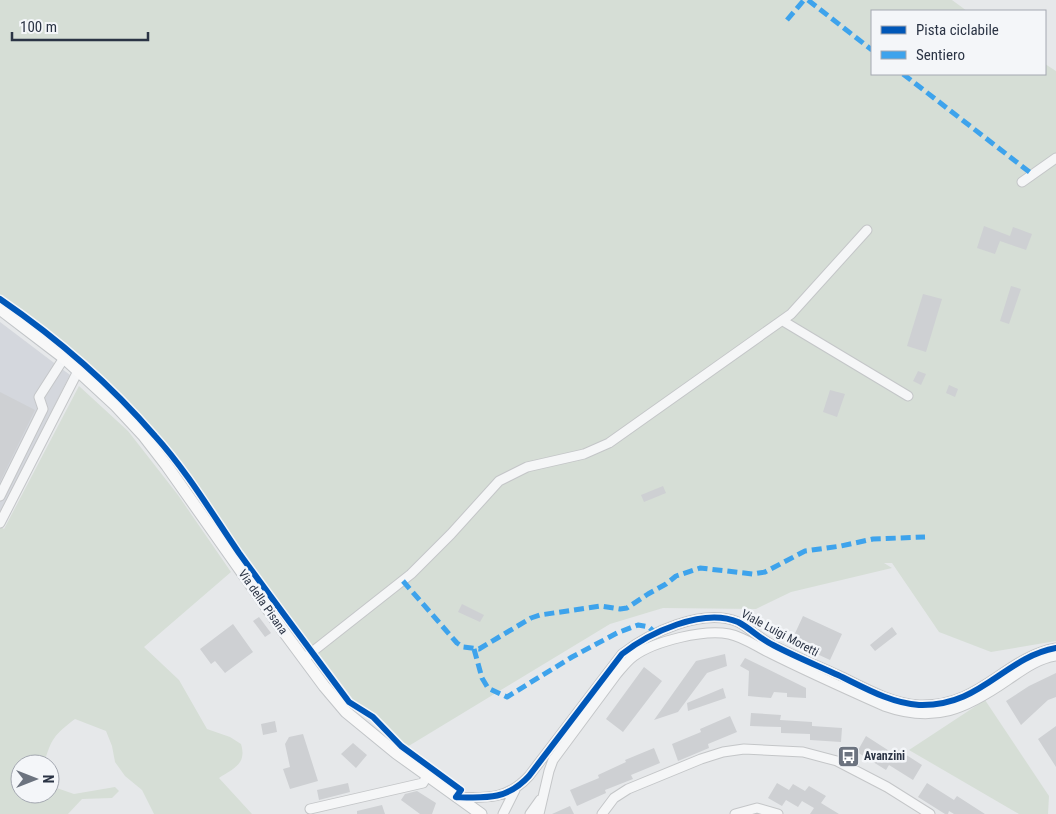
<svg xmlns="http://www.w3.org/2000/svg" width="1056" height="814" viewBox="0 0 1056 814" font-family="'Roboto Condensed',sans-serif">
  <rect width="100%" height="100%" fill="#e6e8ea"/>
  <!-- built -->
  <path fill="#d4d7dd" d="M0,322L70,375L0,513Z"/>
  <!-- green -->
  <path fill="#d6ded6" d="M0,0H952L967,11H872V74H1045V64L1056,71V641L991,652L939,632L892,563H884L892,568L791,592L756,609L663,608L610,624L407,747L378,718L355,702L320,655L302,636L162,440C114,386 60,336 0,297Z
    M79,386L128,431L178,495L231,572L144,647L179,680L207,729L230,737L241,744C247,764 234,768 219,778L252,814H154L142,790L125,776L115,762L112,746L106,731L75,719C54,735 51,739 44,764H20V794H50V782L51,786L74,794L115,787L119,791L112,798L82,799L68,814H0V526L4,529Z
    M985,700L1049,796L1048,814H1019L909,750Z"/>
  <!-- building -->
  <path fill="#ced0d3" d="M984,226L1010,236L1013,227L1032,234L1026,250L1000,241L995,254L977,248Z
    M1011,286L1021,289L1009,324L1000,321Z
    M923,294L942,299L926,352L907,346Z
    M918,371L926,374L921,385L913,381Z
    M949,385L958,389L955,397L946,393Z
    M830,390L845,394L837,417L823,412Z
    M0,392L35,410L0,482Z
    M663,486L666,493L644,502L641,495Z
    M462,604L484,615L480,622L458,612Z
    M803,616L842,634L830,660L791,642Z
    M259,617L271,633L265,637L253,621Z
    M233,624L253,652L225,673L215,661L211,664L200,649Z
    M892,627L897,634L875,651L870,645Z
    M725,654L727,666L707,673L678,712L654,720L696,661Z
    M745,658L806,688V698L787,697V693L774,692L771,698L748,696L749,671L740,666Z
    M644,667L662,681L623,732L606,719Z
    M1056,673V697L1048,700L1021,725L1006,701L1029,686Z
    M723,688L726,698L688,711L687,703Z
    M751,713L781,715L780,720L812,722V726L842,728L841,742L810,740V734L781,733V727L750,726Z
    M730,716L737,732L708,744L709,748L678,761L672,744L701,732L700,729Z
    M275,721L277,732L263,735L261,724Z
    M1056,726V767L1038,739Z
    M303,734L318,781L290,789L283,769L290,767L285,744L289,737Z
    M866,736L894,754L897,749L922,765L913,780L889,765L886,770L857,752Z
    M353,743L367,755L356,768L341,754Z
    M654,748L660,763L631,775L633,779L605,790L606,793L577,806L570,790L599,778L598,775L626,762L625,760Z
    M348,783L350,792L319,800L317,790Z
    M777,783L789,790L793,784L805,791L809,786L826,796L821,803L839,814H810L814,808L802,801L798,807L786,800L782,806L768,798Z
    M927,783L954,800L957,796L985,814H954L949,811L948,814H945L918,797Z
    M417,791L436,803L432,814H420L401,800L405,794Z
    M382,805L385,814H357V811Z
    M570,806L574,814H552Z"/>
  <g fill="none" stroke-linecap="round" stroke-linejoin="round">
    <defs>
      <path id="minor" d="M1022,182L1056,158
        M783,321L908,396
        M0,496L43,409L39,397L64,358
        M0,523L78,371
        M304,659L312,652L411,574L451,534L499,481L527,467L584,454L609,443L791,314L867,230
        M456,797C486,798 507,800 529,776L622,654C649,633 703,607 738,622C750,628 760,639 773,645C794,656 816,665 838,675C863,687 890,703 919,705C981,707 1003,658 1056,648
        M310,809L423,783L427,776
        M503,814L515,790
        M530,814L540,800
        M539,814L549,771L553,760L616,675C622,668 627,661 634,656C655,641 704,629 729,634C744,637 757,647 770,653C808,672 846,689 884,706C935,724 966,709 1008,680C1023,670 1037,659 1056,656
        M602,814L614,798L628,789L701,759L723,752L744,749L803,752L837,761L887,787L930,814
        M735,814L757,808L778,814"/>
      <path id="major" d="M0,309L64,358L116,406L143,435L167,466L284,632L324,686L346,712L396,753L481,814"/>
    </defs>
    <!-- minor casing -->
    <use href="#minor" stroke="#c4c6c8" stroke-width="11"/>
    <!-- major casing -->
    <use href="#major" stroke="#c2c5c8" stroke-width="13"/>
    <!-- minor -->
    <use href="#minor" stroke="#f5f6f7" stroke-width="9"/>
    <!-- major -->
    <use href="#major" stroke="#f8f8f8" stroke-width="11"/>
    <!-- quiet -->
    <path stroke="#3ea3ec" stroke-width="5" stroke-dasharray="10 5" stroke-linecap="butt" d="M808,0L872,50
      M787,20L804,0
      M903,74L1032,174
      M403,581L457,643L463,647L479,649L531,618L540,615L601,606L620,609L627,608L648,594L666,584L676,576L700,568L753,574L765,572L805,551L841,546L873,539L925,537
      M474,649L482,678L488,688L507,697L572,657L617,633L638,625L649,627L656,634"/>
    <defs>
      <path id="cycleway" d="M0,299C57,338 110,384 155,436C186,470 213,515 239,553C275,603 312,652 349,702L373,717L401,746L461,790L456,797
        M456,797C486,798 507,800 529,776L622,654C649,633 703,607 738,622C750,628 760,639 773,645C794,656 816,665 838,675C863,687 890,703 919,705C981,707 1003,658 1056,648"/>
    </defs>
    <!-- cycleway casing -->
    <use href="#cycleway" stroke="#f4f6f9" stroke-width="9"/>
    <!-- cycleway -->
    <use href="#cycleway" stroke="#0057b8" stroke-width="6"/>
  </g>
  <!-- icons -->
  <defs>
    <symbol id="bus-square" viewBox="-11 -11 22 22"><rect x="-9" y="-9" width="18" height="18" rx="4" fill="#6c737f" stroke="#f4f6f9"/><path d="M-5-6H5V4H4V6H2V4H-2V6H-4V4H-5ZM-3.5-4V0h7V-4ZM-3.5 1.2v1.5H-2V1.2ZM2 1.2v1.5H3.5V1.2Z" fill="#fff"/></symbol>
  </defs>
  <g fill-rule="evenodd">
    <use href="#bus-square" x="836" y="744" width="25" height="25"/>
  </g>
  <g text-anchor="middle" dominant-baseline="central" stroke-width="5" stroke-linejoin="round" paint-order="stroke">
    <!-- street labels -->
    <g font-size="12" fill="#2b3445" stroke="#f4f6f9">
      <text transform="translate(263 602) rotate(55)">Via della Pisana</text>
      <text transform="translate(780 633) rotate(28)">Viale Luigi Moretti</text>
    </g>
    <!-- poi labels -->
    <g font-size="12" font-weight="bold" fill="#2b3445" stroke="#f4f6f9" text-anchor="start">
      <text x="864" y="756">Avanzini</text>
    </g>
  </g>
  <!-- legend -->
  <rect x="871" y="10" width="175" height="65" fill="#f4f6f9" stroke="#a4a8b1"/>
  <rect x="881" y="26" width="25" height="8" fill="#0057b8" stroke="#a4a8b1"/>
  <text x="916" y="35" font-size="15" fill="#2b3445">Pista ciclabile</text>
  <rect x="881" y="51" width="25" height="8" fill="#3ea3ec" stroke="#a4a8b1"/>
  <text x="916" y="60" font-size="15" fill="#2b3445">Sentiero</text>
  <!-- north arrow -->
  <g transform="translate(35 779) rotate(90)"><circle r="24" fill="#f4f6f9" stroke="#a4a8b1"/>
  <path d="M0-4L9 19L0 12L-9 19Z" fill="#6c737f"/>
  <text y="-8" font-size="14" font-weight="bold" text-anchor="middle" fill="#2b3445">N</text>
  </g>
  <!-- scale -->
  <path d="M12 32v8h136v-8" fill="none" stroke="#2b3445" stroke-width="2.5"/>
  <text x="20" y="32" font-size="15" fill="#2b3445" stroke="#f4f6f9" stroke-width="4" paint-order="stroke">100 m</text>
</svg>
